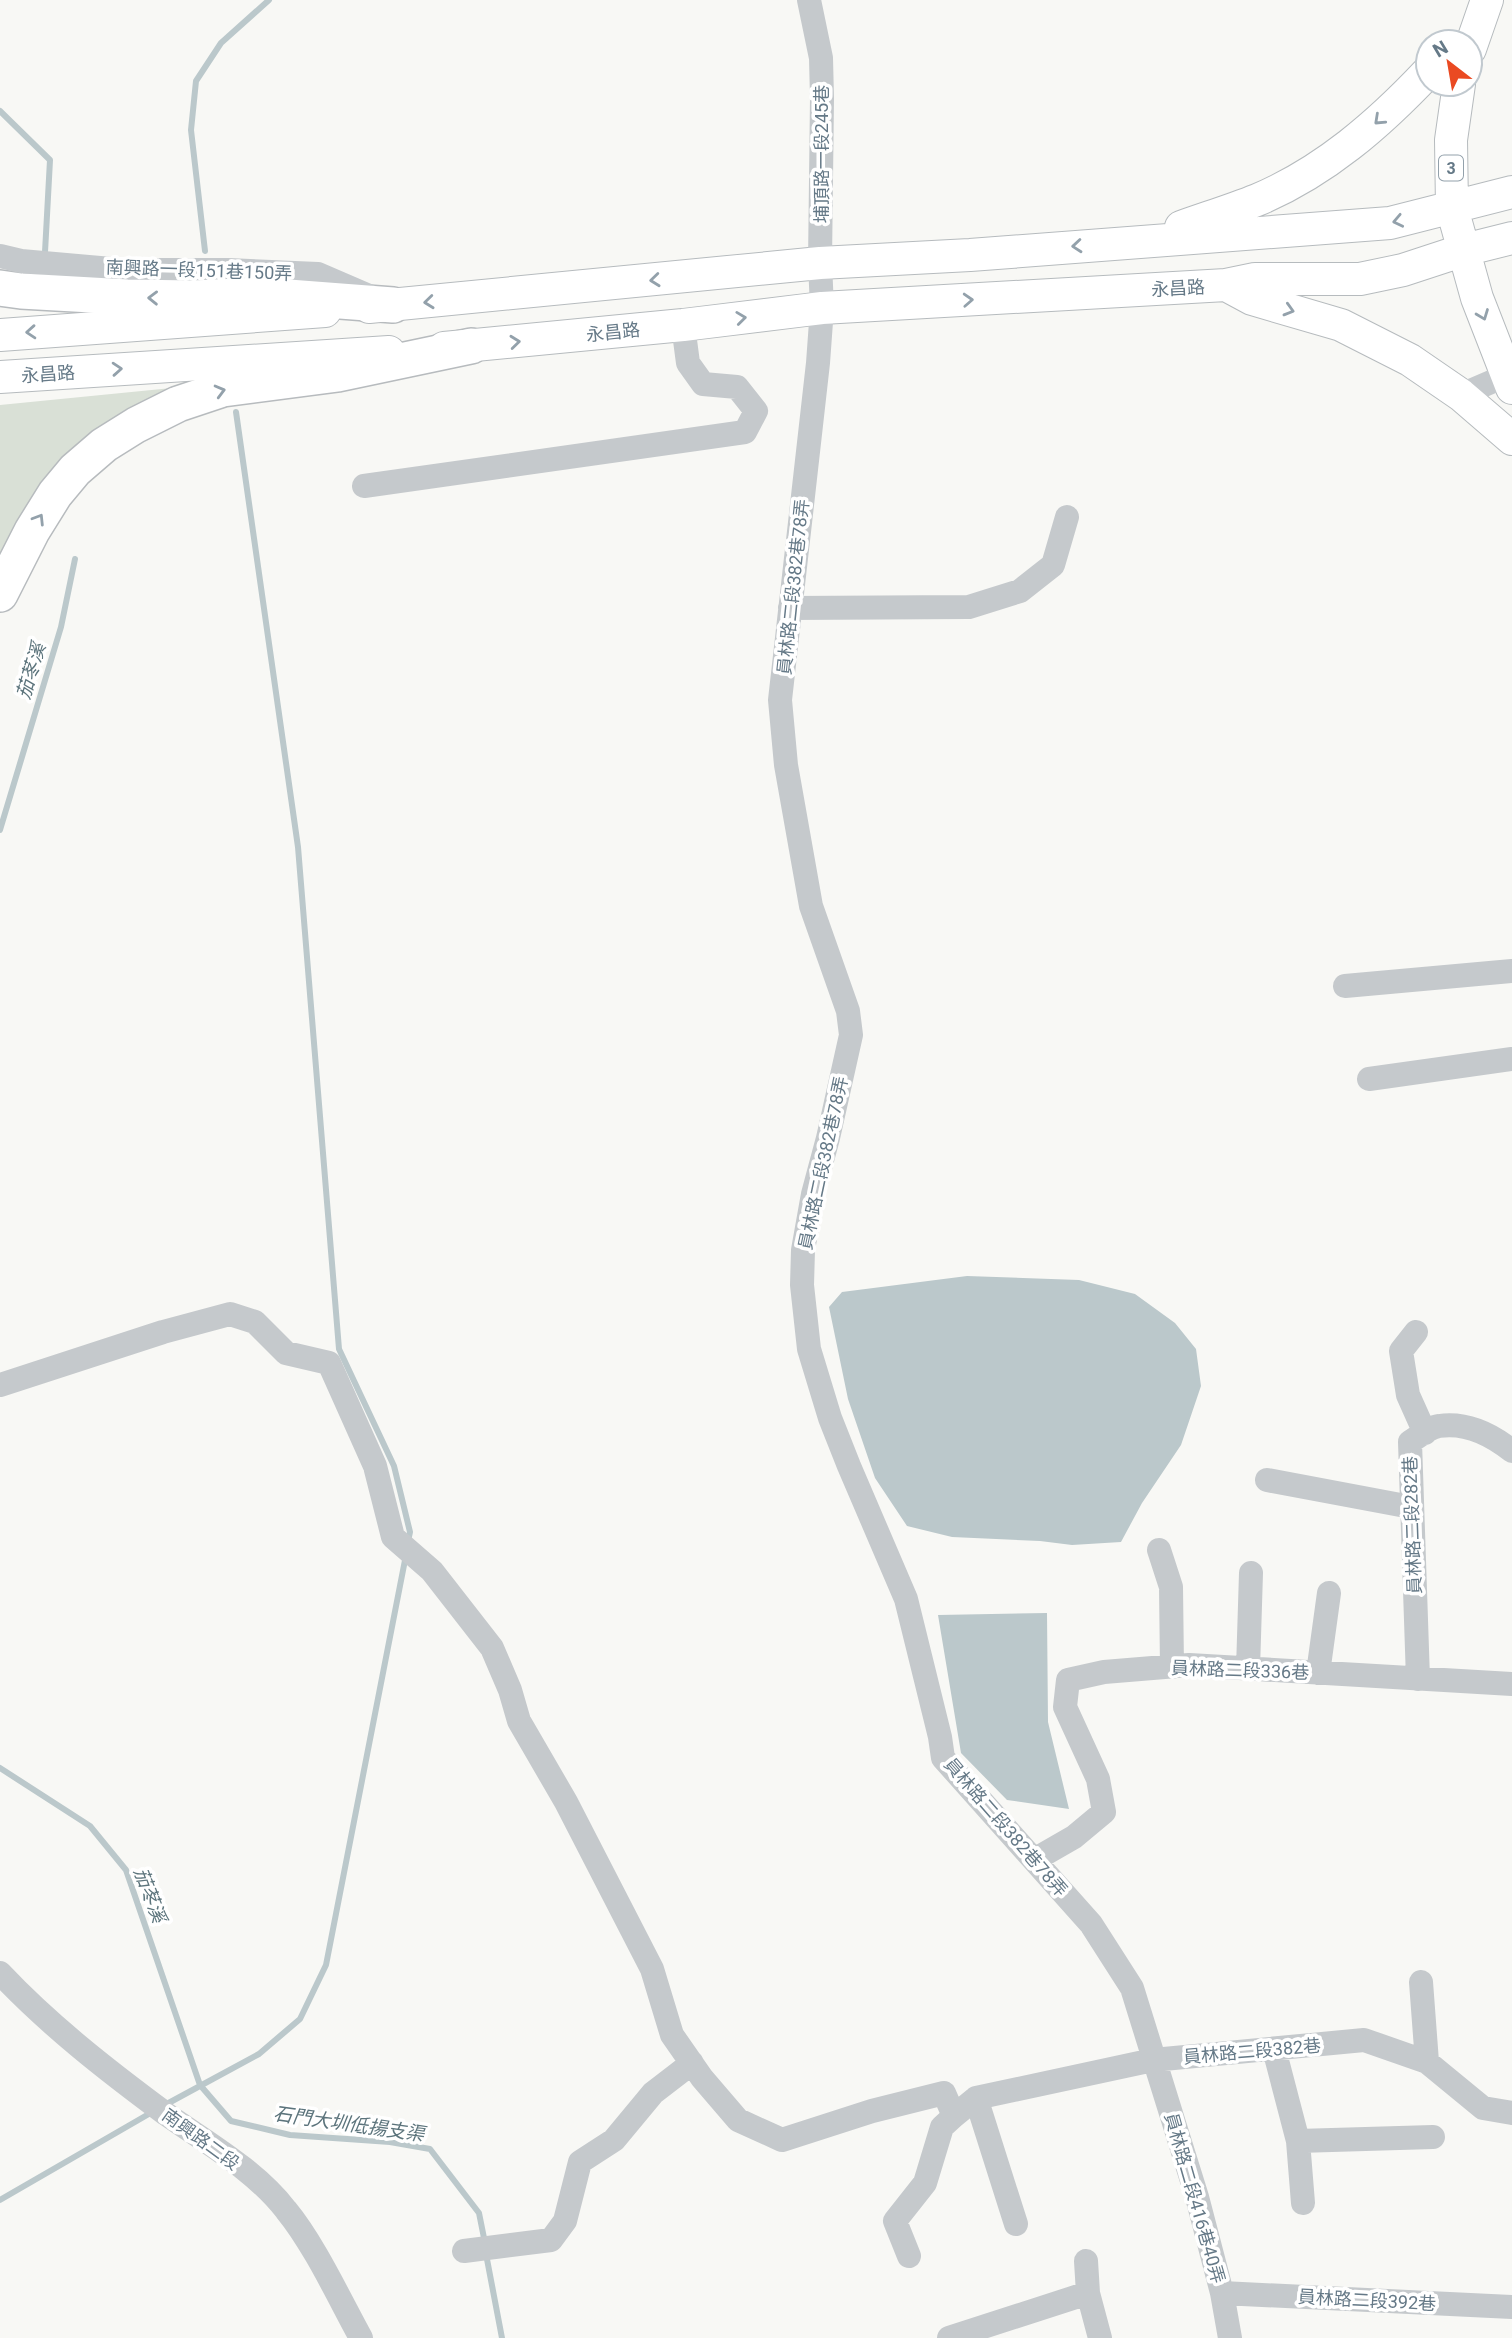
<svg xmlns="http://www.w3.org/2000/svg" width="1512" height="2338" viewBox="0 0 1512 2338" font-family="Roboto,'Noto Sans TC',sans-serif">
  <rect width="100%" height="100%" fill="#f8f8f5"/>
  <!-- green -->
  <path fill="#d9e0d6" d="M192,386L155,403L0,563V405Z"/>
  <!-- water -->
  <path fill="#bbc8cb" d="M967,1276L1079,1280L1135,1294L1175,1323L1196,1349L1201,1386L1181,1445L1142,1503L1121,1542L1072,1545L1040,1541L952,1537L907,1526L875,1478L848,1399L829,1307L842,1292Z
    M1047,1613L1048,1722L1069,1809L1007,1800L961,1753L938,1615Z"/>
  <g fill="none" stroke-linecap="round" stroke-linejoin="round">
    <!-- stream -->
    <path stroke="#bbc8cb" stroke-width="6" d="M0,111L50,160L45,252
      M205,251L191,130L196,81L221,43L269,0
      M236,412L298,847L339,1349L394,1466L410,1532L408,1541
      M0,830L61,627L75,559
      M0,1768L90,1826L126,1870L200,2085L231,2121L290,2135L390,2142L430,2149L479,2213L485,2243
      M163,2106L259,2054L300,2019L326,1965L406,1555
      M0,2200L154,2111
      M486,2254L502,2338"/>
    <defs>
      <path id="major" d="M1470,49L1487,0
        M1459,84L1451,140L1452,208L1477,298L1512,388
        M1181,227C1206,218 1232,210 1257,200C1324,172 1379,124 1428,72
        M1226,285L1252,299L1341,325L1410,360L1461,395L1512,439
        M369,307L820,263L970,255L1390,223L1512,192
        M0,335L325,311
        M444,348L683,325L822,308L1226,285L1255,279H1360L1403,270L1464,250L1512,238
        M0,377L389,352"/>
      <path id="highway" d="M0,288L21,291L127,297L193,298L262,295L393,305
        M0,594L32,531L55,494L75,470L104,445L136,425L178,404L223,389L338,374L471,346"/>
    </defs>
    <!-- major casing -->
    <use href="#major" stroke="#b6bbbe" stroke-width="34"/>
    <!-- highway casing -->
    <use href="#highway" stroke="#b7bbbe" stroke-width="38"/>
    <!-- minor -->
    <path stroke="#c5c9cc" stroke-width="24" d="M809,0L821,58L822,98L820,263L822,308L818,363L780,700L786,765L811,906L848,1011L851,1035L828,1138L813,1194L803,1250L802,1285L809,1349L830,1418L849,1466L906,1599L940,1737L943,1758L1091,1924L1132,1988L1197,2197L1222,2293L1230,2338
      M0,256L21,261L123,270H228L318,274L369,296
      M1461,395L1512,373
      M364,486L745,432L756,411L737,387L703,384L688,363L683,325
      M790,608L969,607L1020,591L1053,565L1067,517
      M1345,986L1512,971
      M1369,1079L1512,1059
      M1416,1332L1401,1351L1408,1395L1425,1433
      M0,1385L163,1332L230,1314L255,1322L286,1353L329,1363L375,1466L393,1537L432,1571L492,1648L510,1690L519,1721L566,1802L652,1969L672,2035L702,2078L738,2120L782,2140L872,2111L944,2093L954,2116L942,2127L925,2183L895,2221L909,2256
      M1267,1480L1411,1507
      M1159,1550L1171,1587L1172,1667
      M1248,1669L1251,1573
      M1318,1673L1329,1593
      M1418,1679L1410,1442C1418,1437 1430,1427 1439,1426C1466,1422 1492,1435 1512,1451
      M1034,1860L1074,1837L1104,1812L1098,1779L1065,1707L1068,1680L1104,1672L1189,1665L1512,1684
      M0,1973C50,2026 108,2071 166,2114C207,2143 255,2170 286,2210C314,2244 339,2298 361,2338
      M1421,1982L1427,2062
      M1274,2049L1298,2141L1303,2203
      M976,2098L1016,2224
      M954,2116L976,2098L1153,2060L1364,2040L1427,2062L1483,2108L1512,2113
      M1298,2141L1433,2137
      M464,2251L551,2240L565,2221L580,2162L614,2140L653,2093L692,2063
      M1086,2261L1088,2293L1100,2338
      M1222,2293L1512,2307
      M949,2338L1088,2293"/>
    <!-- major -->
    <use href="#major" stroke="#fff" stroke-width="32"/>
    <!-- highway -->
    <use href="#highway" stroke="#fff" stroke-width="35"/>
  </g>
  <!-- one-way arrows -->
  <defs><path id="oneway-chevron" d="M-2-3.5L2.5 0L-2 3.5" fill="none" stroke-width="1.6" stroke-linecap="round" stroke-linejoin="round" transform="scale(1.75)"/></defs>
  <g stroke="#93a1ab">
    <use href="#oneway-chevron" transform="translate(1379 120) rotate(137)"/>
    <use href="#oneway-chevron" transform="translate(1398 221) rotate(168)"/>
    <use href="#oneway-chevron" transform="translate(1077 246) rotate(175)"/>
    <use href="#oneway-chevron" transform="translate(655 280) rotate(174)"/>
    <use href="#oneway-chevron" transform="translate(153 298) rotate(-179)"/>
    <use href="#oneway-chevron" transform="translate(968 300) rotate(-3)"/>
    <use href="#oneway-chevron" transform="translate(429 302) rotate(174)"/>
    <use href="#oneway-chevron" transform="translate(1289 310) rotate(16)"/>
    <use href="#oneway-chevron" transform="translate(1483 315) rotate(69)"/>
    <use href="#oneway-chevron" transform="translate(741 318) rotate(-7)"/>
    <use href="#oneway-chevron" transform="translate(31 332) rotate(176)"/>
    <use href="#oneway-chevron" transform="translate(515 342) rotate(-6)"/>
    <use href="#oneway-chevron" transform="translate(117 369) rotate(-4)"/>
    <use href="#oneway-chevron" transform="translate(220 391) rotate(-15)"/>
    <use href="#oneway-chevron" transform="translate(39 519) rotate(-58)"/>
  </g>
  <g text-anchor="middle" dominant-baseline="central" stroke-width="7" stroke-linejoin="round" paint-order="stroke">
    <!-- shield labels -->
    <rect fill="#fff" stroke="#93a1ab" stroke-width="2" x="1439" y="155.5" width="24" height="25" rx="5"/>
    <g font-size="16" font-weight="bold" fill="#657987">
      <text x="1451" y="168">3</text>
    </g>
    <!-- street labels -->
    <g font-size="18" fill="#657987" stroke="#fff">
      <text transform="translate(821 154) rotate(-90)">埔頂路一段245巷</text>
      <text transform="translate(199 270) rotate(2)">南興路一段151巷150弄</text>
      <text transform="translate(1178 288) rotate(-3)">永昌路</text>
      <text transform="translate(613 332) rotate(-6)">永昌路</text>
      <text transform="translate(48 374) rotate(-4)">永昌路</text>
      <text transform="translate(793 587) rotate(-84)">員林路二段382巷78弄</text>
      <text transform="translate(823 1163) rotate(-78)">員林路二段382巷78弄</text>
      <text transform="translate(1412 1525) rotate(-92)">員林路二段282巷</text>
      <text transform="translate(1240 1670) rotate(2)">員林路二段336巷</text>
      <text transform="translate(1006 1827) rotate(49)">員林路二段382巷78弄</text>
      <text transform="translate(1252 2051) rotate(-5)">員林路二段382巷</text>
      <text transform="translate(201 2139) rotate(36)">南興路二段</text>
      <text transform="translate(1195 2198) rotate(74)">員林路二段416巷40弄</text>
      <text transform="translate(1367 2300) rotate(3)">員林路二段392巷</text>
    </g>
    <!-- water labels -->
    <g font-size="19" font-style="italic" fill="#5c747c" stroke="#fff">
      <text transform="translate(31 671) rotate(-73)">茄苳溪</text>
      <text transform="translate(150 1895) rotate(69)">茄苳溪</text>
      <text transform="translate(349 2124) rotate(8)">石門大圳低揚支渠</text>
    </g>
  </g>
  <!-- north arrow -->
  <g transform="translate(1449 63) rotate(329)"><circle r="33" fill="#ffffff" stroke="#c1c9cf" stroke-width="2"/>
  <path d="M0-5L12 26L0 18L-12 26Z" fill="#ea4a22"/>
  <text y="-10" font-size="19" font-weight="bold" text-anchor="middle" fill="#657987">N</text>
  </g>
</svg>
